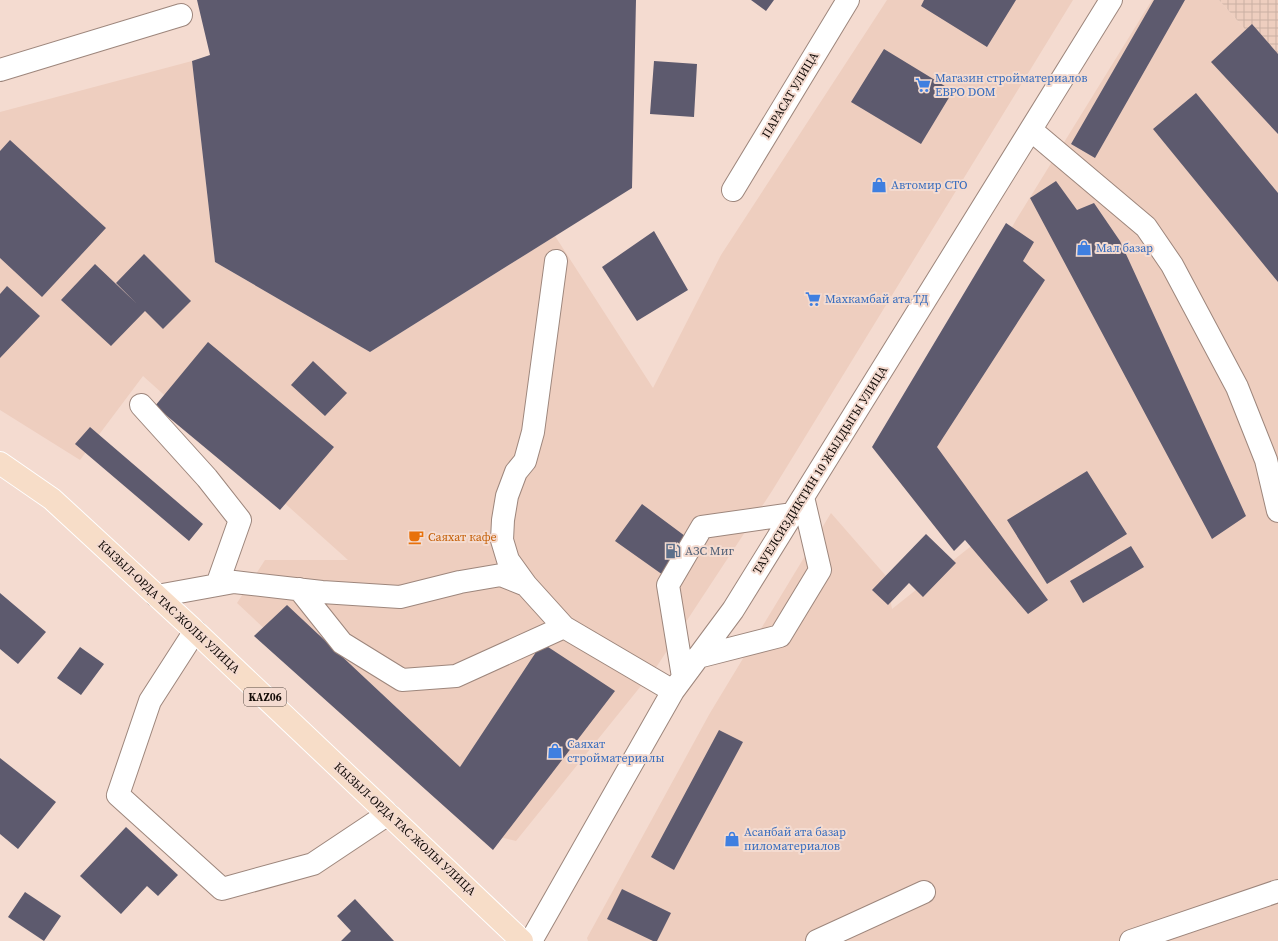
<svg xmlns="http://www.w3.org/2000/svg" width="1278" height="941" viewBox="0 0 1278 941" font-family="'Source Serif 4',serif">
  <defs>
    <pattern id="industrial-grid" width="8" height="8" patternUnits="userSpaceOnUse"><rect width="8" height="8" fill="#eecebf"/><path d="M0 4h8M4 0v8" fill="none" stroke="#cbb0a3"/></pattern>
  </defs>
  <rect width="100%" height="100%" fill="#f4dbd0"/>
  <!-- built -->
  <path fill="#eecebf" d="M887,0H1073L772,491L657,666L516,841L483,833L237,603L265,560H348L143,376L80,460L0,410V112L192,61L215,262L370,352L555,236L653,388L721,255Z
    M1152,0H1219L1278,66V941H588L587,938L710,713L831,513L886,576L892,609L975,543L886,456L1016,220Z"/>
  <!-- industrial -->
  <path fill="url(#industrial-grid)" d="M1219,0H1278V66Z"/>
  <!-- building -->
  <path fill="#5d5a6e" d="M197,0H636L632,188L370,352L215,262L192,61L210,55Z
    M751,0H774L766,11Z
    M924,0H1016L987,47L921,6Z
    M1154,0H1185L1095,158L1071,144Z
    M1252,24L1278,54V134L1211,62Z
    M884,49L953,91L921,144L851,102Z
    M654,61L697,64L694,117L650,114Z
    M1196,93L1278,193V282L1153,129Z
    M10,140L106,228L42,297L0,258V151Z
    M1056,181L1077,210L1094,203L1120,241L1246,516L1212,539L1030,198Z
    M1006,223L1034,242L1023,261L1045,280L937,447L1048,600L1028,614L965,540L954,551L872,447Z
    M654,231L688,290L637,321L602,267Z
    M144,254L191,301L163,329L145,311L111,346L61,300L95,264L136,303L116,283Z
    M7,286L40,316L0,358V294Z
    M208,342L334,447L280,510L155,406Z
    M313,361L347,393L325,416L291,385Z
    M90,427L203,524L189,541L75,444Z
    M1087,471L1127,534L1047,584L1007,520Z
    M642,504L689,539L663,575L615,541Z
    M926,534L956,563L923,597L909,583L888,605L872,590Z
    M1131,546L1144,567L1083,603L1070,581Z
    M0,593L46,632L18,664L0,649Z
    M287,605L460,767L542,643L615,691L493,850L254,636Z
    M80,647L104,664L81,695L57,678Z
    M719,730L743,742L674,870L651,857Z
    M0,758L56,802L18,849L0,834Z
    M126,827L178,875L158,896L147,886L121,914L80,876Z
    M622,889L671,913L657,941H653L607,919Z
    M25,892L61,916L44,941L8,917Z
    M355,899L394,941H341L351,931L337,916Z"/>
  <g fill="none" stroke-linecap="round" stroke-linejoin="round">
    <defs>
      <path id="minor" d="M0,70L181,15
        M1031,130L1146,227L1172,265L1237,387L1266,460L1278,511
        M733,190L848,0
        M141,405L207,478L240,520L217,585
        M526,585L508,560L502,540L503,520L507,496L516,472L525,461L533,432L556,261
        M299,589L342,643L402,680L456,676L564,627
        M157,596L234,582L322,592L400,597L460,582L501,575L526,585L564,627L673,691
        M195,631L150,701L118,795L222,889L313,864L388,814
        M698,657L780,636L820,570L803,497
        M683,677L668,585L702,527L793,514
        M531,941L673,691L733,610L1111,0
        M817,941L924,892
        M1131,941L1278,891"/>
      <path id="major" d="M0,463L52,499L195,631L522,941"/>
    </defs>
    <!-- minor casing -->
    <use href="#minor" stroke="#9d867c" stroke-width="24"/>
    <!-- major casing -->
    <use href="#major" stroke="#fff" stroke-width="24"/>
    <!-- minor -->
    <use href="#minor" stroke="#fff" stroke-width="22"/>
    <!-- major -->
    <use href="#major" stroke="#f7ddc8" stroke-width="22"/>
  </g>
  <!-- icons -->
  <defs>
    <symbol id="supermarket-bare" viewBox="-9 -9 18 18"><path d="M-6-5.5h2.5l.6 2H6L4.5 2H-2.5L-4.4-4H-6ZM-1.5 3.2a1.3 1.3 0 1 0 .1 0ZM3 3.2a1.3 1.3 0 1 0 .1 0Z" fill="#3f7fe0" stroke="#f4dbd0" stroke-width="2.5" paint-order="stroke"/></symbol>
    <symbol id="shop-bare" viewBox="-9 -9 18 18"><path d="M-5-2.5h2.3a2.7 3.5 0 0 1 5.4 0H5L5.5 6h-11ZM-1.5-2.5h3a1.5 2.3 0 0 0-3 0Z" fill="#3f7fe0" stroke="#f4dbd0" stroke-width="2.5" paint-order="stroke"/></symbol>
    <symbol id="cafe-bare" viewBox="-9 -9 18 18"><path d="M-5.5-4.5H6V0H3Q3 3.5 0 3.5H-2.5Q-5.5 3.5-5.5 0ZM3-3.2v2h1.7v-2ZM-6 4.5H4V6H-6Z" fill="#e8710a" stroke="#f4dbd0" stroke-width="2.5" paint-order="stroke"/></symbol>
    <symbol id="fuel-bare" viewBox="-9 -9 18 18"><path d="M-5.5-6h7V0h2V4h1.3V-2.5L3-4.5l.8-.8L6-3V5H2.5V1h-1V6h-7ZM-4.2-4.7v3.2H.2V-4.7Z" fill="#5c6f8a" stroke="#f4dbd0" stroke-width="2.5" paint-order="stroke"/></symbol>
  </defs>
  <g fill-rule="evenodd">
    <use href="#supermarket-bare" x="912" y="74" width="22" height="22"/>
    <use href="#shop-bare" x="868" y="174" width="22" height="22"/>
    <use href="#shop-bare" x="1073" y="237" width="22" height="22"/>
    <use href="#supermarket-bare" x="802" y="288" width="22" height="22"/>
    <use href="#cafe-bare" x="405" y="526" width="22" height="22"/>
    <use href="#fuel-bare" x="662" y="540" width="22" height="22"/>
    <use href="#shop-bare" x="544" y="740" width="22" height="22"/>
    <use href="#shop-bare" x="721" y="828" width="22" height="22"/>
  </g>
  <g text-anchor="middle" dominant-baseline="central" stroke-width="4" stroke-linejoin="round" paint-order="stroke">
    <!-- shield labels -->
    <rect fill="#f4dbd0" stroke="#554943" stroke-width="1" x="244" y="688" width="42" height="18" rx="3"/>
    <g font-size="11" font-weight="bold" fill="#110a06">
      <text x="265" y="697">KАZ06</text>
    </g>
    <!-- shop labels -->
    <g font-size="12" fill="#366cbe" stroke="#f4dbd0" text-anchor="start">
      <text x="935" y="78">Магазин стройматериалов<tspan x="935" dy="14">ЕВРО DOM</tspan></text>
      <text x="891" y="185">Автомир СТО</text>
      <text x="1096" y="248">Мал базар</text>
      <text x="825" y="299">Махкамбай ата ТД</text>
      <text x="567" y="744">Саяхат<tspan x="567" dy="14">стройматериалы</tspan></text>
      <text x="744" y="832">Асанбай ата базар<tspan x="744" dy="14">пиломатериалов</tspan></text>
    </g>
    <!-- street labels -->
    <g font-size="12" fill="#110a06" stroke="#f4dbd0">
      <text transform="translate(790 95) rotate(-59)">ПАРАСАТ УЛИЦА</text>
      <text transform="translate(820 470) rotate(-58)">ТАУЕЛСИЗДИКТИН 10 ЖЫЛДЫГЫ УЛИЦА</text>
      <text transform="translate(169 607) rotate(43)">КЫЗЫЛ-ОРДА ТАС ЖОЛЫ УЛИЦА</text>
      <text transform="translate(405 829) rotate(43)">КЫЗЫЛ-ОРДА ТАС ЖОЛЫ УЛИЦА</text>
    </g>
    <!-- food labels -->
    <g font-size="12" fill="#c56008" stroke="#f4dbd0" text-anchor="start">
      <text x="428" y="537">Саяхат кафе</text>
    </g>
    <!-- service labels -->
    <g font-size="12" fill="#4e5e75" stroke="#f4dbd0" text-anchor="start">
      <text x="685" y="551">АЗС Миг</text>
    </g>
  </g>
</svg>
